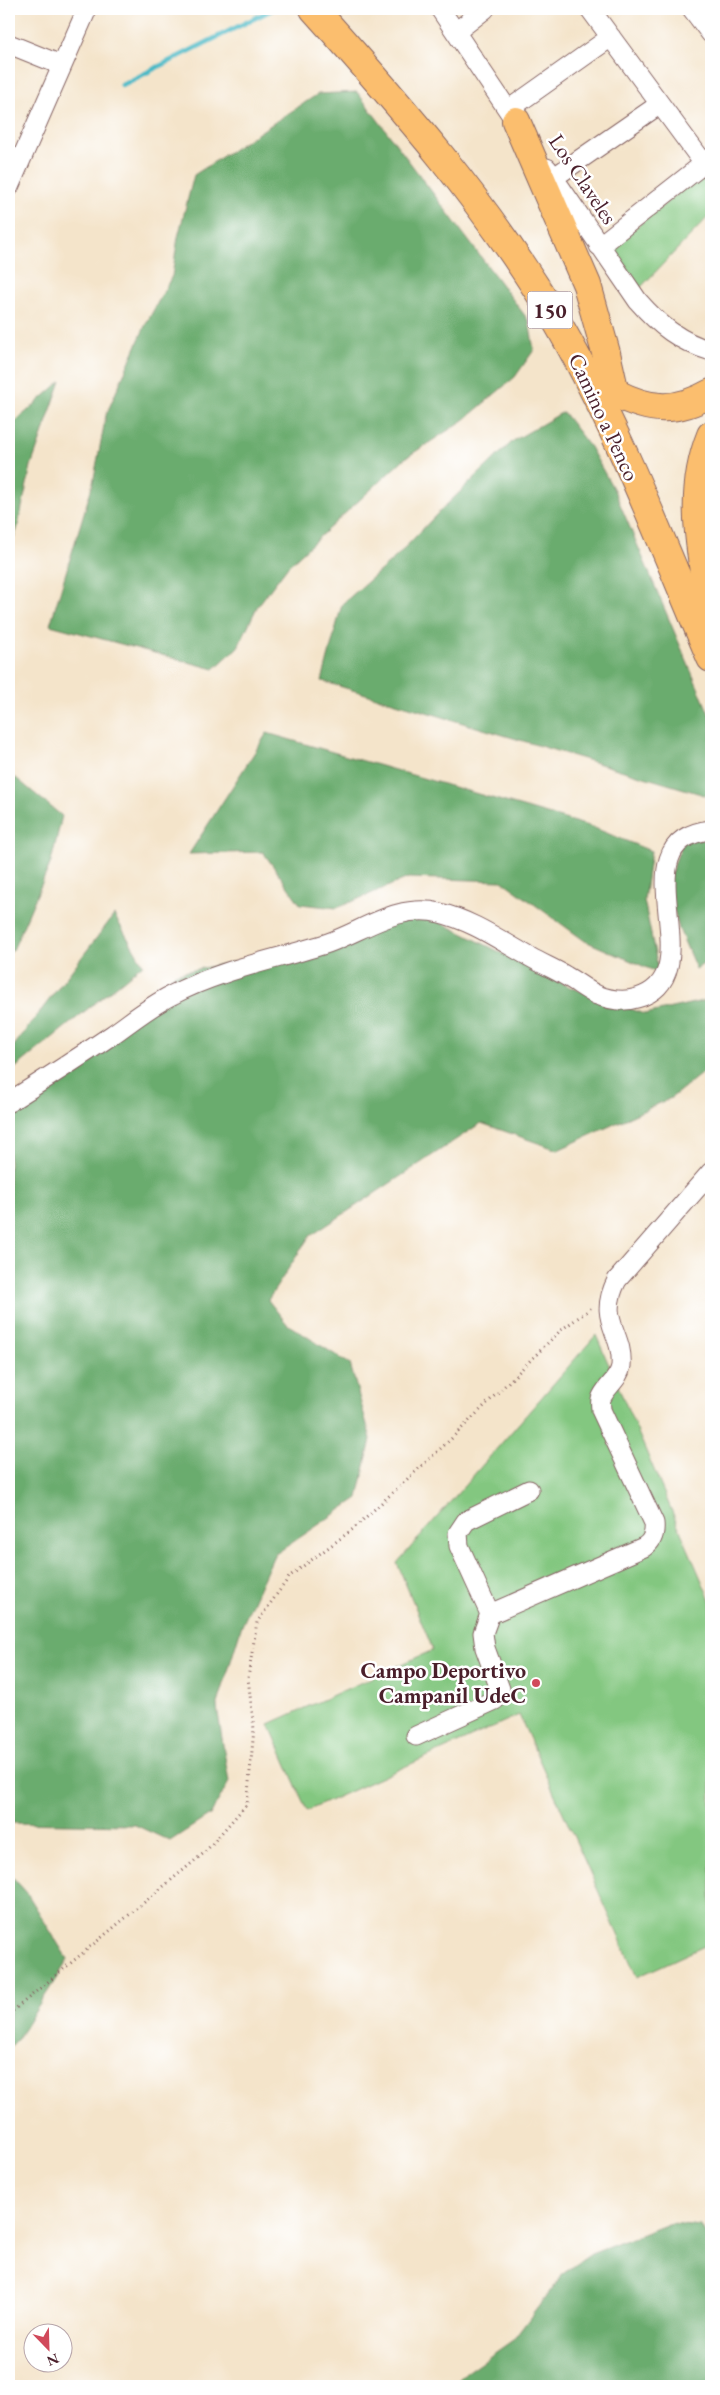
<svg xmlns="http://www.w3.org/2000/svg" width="720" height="2395" viewBox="0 0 720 2395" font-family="'EB Garamond',serif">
  <rect width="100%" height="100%" fill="#fff"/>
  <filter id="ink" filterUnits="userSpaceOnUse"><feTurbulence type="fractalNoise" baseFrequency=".02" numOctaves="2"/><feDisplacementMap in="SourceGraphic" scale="10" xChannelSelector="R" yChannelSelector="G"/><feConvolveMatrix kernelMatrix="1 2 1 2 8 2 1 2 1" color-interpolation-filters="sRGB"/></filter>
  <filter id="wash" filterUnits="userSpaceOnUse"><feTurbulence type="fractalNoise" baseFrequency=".0096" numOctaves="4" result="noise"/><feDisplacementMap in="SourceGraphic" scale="20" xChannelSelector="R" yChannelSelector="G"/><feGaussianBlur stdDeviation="1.12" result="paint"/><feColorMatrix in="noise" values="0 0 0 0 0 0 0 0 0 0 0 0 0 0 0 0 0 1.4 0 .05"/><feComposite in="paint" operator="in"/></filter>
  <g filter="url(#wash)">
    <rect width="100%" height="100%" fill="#f4e4ca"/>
    <!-- green -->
    <path fill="#83c780" stroke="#667356" d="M711,167V214L640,288L611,247Z
      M596,1335L711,1602V1943L637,1977L519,1715L307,1811L269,1724L433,1650L397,1563Z"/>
    <!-- forest -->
    <path fill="#6aac6e" stroke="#5a664c" d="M357,92L529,321L534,350L515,377L464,420L404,459L288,566L257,607L238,647L214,669L50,625L93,483L106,415L145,326L172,276L178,237L194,175L318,94Z
      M61,381L31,466L17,530L9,549V427Z
      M563,412L590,447L614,490L711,718V797L322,681L342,604L397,556L438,513L513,441Z
      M267,733L592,827L651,851L644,900L659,973L585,941L502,881L408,878L337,908L300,904L263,852L189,854Z
      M9,778H16L62,816L51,862L13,950L9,954Z
      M685,836L711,842V959L696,969L679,929L667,883Z
      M414,909L572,988L645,1014L707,1000L711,996V1066L671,1098L558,1150L481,1123L309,1237L268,1300L287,1324L350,1364L371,1439L358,1498L274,1555L241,1628L217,1707L229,1782L210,1815L170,1841L135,1825L9,1823V1119L174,974L307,947Z
      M114,915L143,964L9,1073V1049L13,1047Z
      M9,1873L27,1893L68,1960L17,2040L9,2048Z
      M671,2223L701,2226L711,2245V2386H453L466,2373L513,2340L564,2273L591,2254Z"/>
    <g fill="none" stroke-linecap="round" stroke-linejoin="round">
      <!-- stream -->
      <path stroke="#4cbac6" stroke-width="5" d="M122,85L273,9"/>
    </g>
  </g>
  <g filter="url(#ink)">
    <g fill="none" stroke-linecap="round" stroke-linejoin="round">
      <defs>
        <path id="minor" d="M440,9L522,131
          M590,9L705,165
          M692,9L711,34
          M457,31L485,9
          M9,44L61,65
          M508,110L611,37
          M547,168L638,301C659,325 680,342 711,351
          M553,178L660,104
          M9,187L87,9
          M599,246L711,158
          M9,1102C44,1080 78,1058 112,1035C132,1021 150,1006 172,995C221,969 276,960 328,943C365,930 398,903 440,913C473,921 501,941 530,957C542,964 555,969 566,976C577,982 586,990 597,995C610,1000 624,1002 637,998C717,975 614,840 711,830
          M490,1614L459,1546L458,1533L466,1521L529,1490
          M416,1736L495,1700L500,1689L485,1648L483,1633L490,1614L644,1547C653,1541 655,1533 654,1523L601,1410C601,1407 600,1402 601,1399C605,1387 619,1380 621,1366C624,1332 596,1321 617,1280L711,1172"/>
        <path id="highway" d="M314,9C401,106 486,203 553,315C616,422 662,544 711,658
          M516,121L587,285L606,353L615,393
          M615,393C650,411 676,413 711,393
          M710,610C701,549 687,495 711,435"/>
      </defs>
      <!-- minor casing -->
      <use href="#minor" stroke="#866463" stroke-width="21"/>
      <!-- highway casing -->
      <use href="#highway" stroke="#866463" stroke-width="30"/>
      <!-- path -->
      <path stroke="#866463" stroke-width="3" stroke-dasharray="1 4" stroke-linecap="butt" d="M9,2014L204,1853L247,1804L254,1729L248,1678L257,1622L290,1576L353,1529L451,1439L561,1330L593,1307"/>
      <!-- minor -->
      <use href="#minor" stroke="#fff" stroke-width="19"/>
      <!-- highway -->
      <use href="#highway" stroke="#fbbe6e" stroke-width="28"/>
    </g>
  </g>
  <!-- markers -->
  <circle fill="#d1495b" stroke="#fff" stroke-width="2" cx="536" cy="1683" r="5"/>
  <g text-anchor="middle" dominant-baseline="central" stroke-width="5" stroke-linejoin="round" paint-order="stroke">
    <!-- shield labels -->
    <rect fill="#fff" stroke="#80626b" stroke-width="1" x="527.5" y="291.5" width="45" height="37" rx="4"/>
    <g font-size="21" font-weight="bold" fill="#4a1f2b">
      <text x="550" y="310">150</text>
    </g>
    <!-- street labels -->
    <g font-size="22" fill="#4a1f2b" stroke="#fff">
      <text transform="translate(583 179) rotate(56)">Los Claveles</text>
      <text transform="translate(604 417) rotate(65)">Camino a Penco</text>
    </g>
    <!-- poi labels -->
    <g font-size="22" font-weight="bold" fill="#4a1f2b" stroke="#fff" text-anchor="end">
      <text x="526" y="1670">Campo Deportivo<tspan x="526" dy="25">Campanil UdeC</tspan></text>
    </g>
  </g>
  <!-- margin -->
  <rect width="720" height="2395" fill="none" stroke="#fff" stroke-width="30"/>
  <!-- north arrow -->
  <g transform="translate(48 2348) rotate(157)"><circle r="24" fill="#ffffff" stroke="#b7a5aa"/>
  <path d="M0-4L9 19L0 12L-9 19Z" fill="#d1495b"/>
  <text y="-8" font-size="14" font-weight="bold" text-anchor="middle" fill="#4a1f2b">N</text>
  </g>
</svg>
